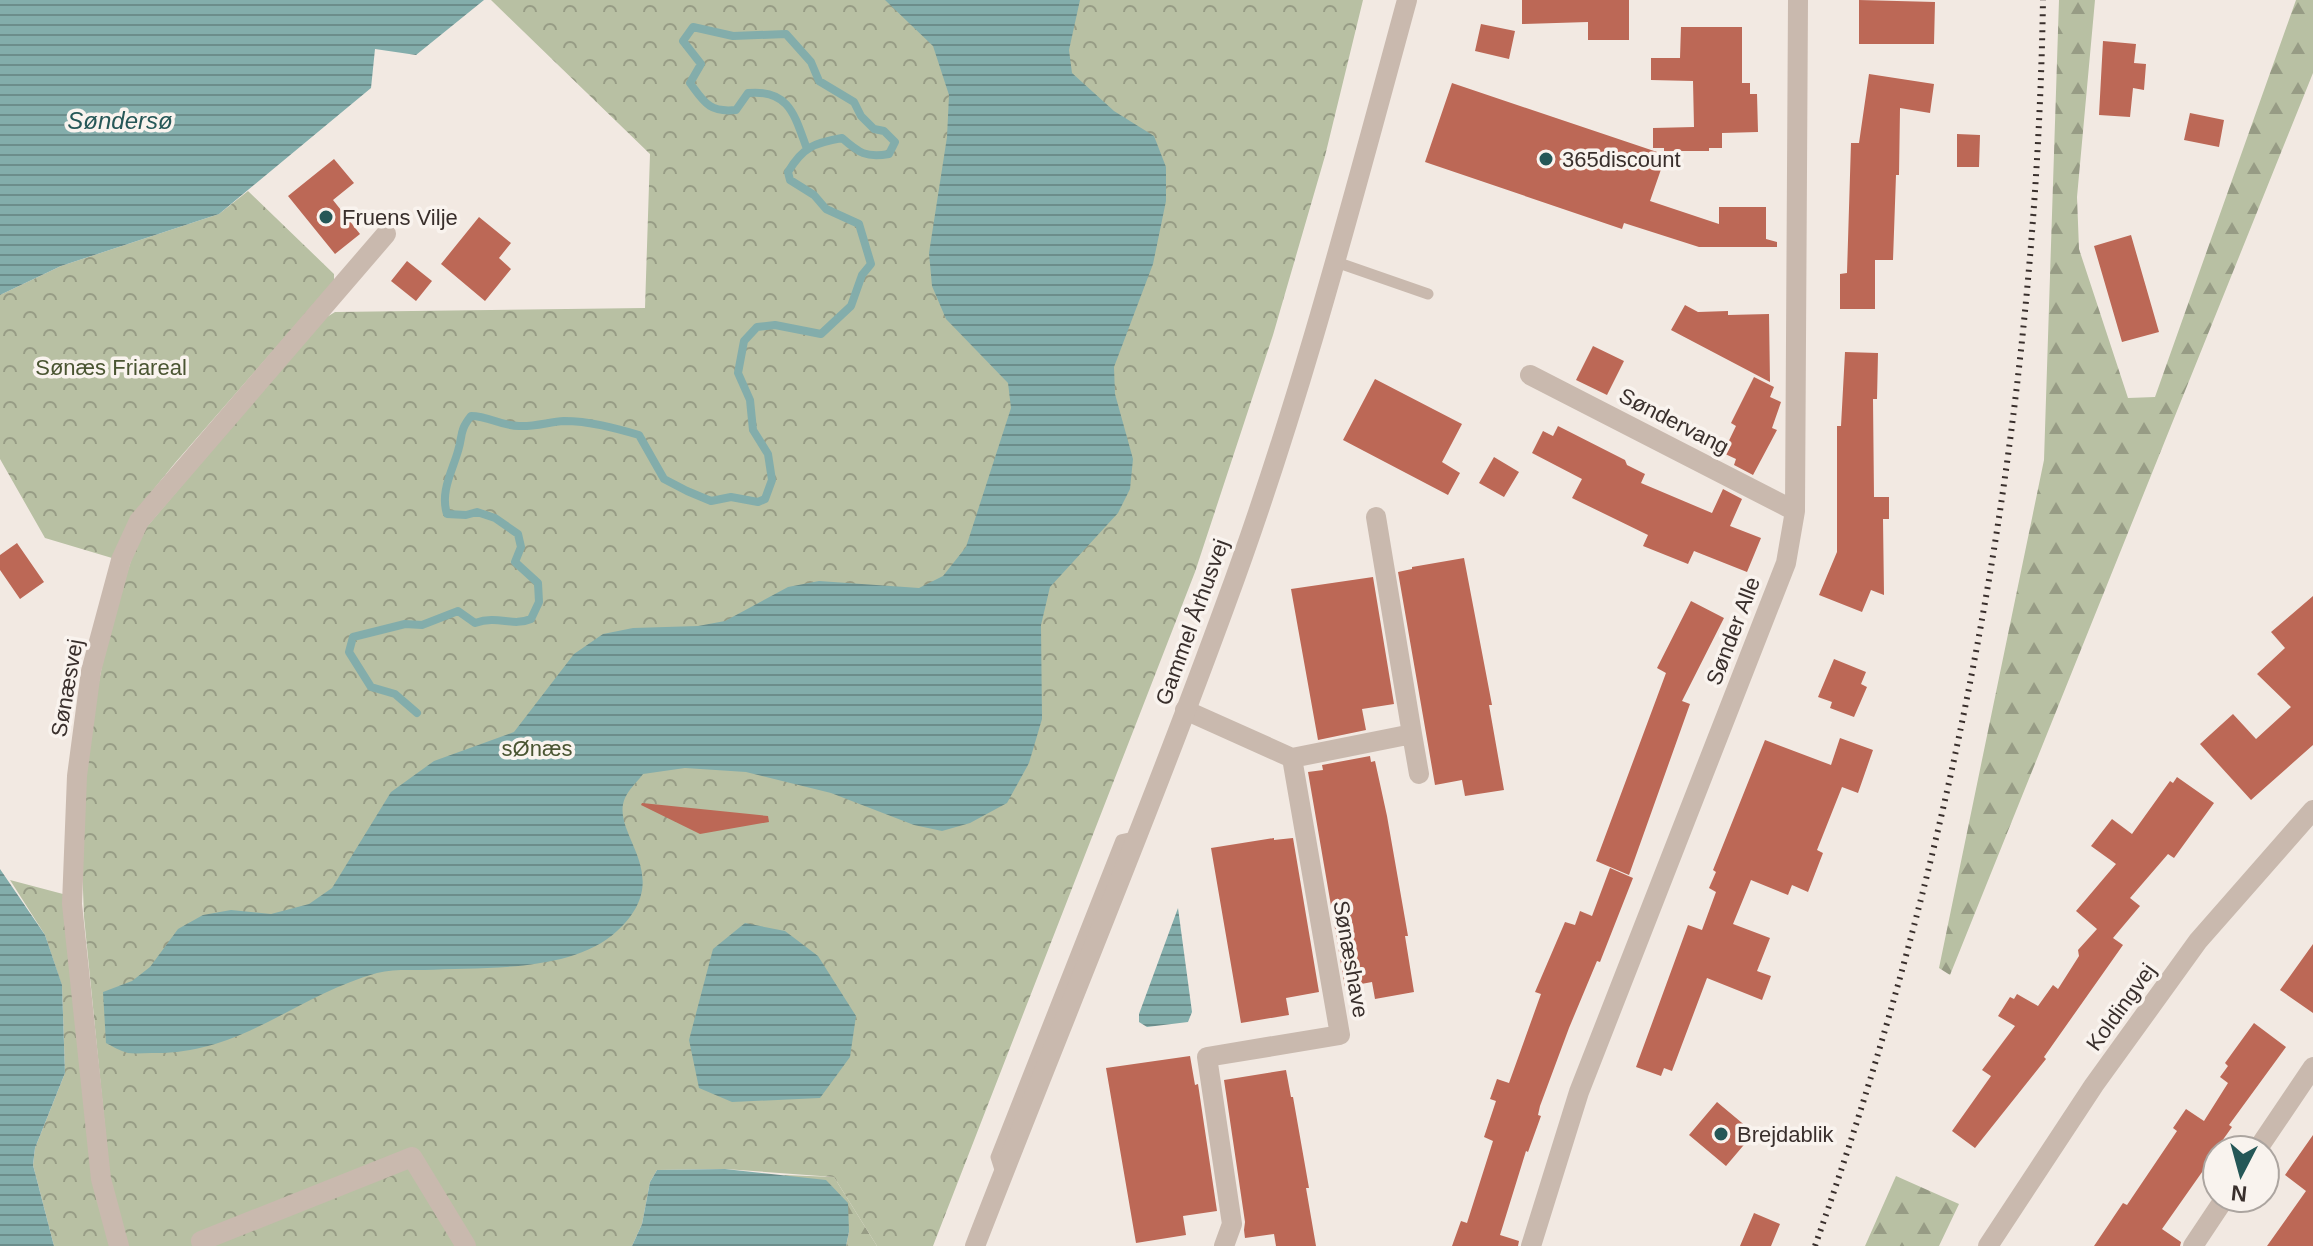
<svg xmlns="http://www.w3.org/2000/svg" width="2313" height="1246" viewBox="0 0 2313 1246" font-family="Helvetica,sans-serif">
  <defs>
    <pattern id="forest-firs" width="22" height="20" patternUnits="userSpaceOnUse" patternTransform="scale(2)"><rect width="22" height="20" fill="#b8c0a3"/><path d="M5 1l3.5 6h-7zM16 11l3.5 6h-7z" fill="#979c85"/></pattern>
    <pattern id="park-crowns" width="20" height="18" patternUnits="userSpaceOnUse" patternTransform="scale(2)"><rect width="20" height="18" fill="#b8c0a3"/><path d="M2 6a3 3 0 1 1 6 0M12 15a3 3 0 1 1 6 0" fill="none" stroke="#979c85"/></pattern>
    <pattern id="water-rules" width="6" height="5" patternUnits="userSpaceOnUse" patternTransform="scale(2)"><rect width="6" height="5" fill="#83adab"/><path d="M0 2.5h6" fill="none" stroke="#6c8d8b"/></pattern>
  </defs>
  <rect width="100%" height="100%" fill="#f2e9e2"/>
  <!-- forest -->
  <path fill="url(#forest-firs)" d="M2059,0H2095L2077,197L2079,249L2128,398L2155,397L2296,0H2313V73L1950,975L1939,968L2044,460Z
    M784,1175L834,1177L877,1246H846L849,1232Z
    M1896,1176L1959,1204L1939,1246H1865Z"/>
  <!-- park -->
  <path fill="url(#park-crowns)" d="M491,0H1363L1325,156L1273,335L1195,572L933,1246H877L834,1177L725,1169L657,1170L650,1182L642,1224L632,1246H127L111,1188L84,917L81,837L90,729L105,650L117,604L139,536L322,320L335,312L645,308L650,154Z
    M248,191L334,274V281L175,463L132,516L112,558L45,538L0,459V295L61,266L219,214Z
    M10,880L63,894L110,1246H54L33,1165L35,1148L65,1073L62,986L45,935Z"/>
  <!-- water -->
  <path fill="url(#water-rules)" d="M0,0H484L416,55L375,49L371,88L219,214L61,266L0,295Z
    M885,0H1080L1069,50L1072,73L1114,111L1154,136L1166,167V201L1153,264L1114,367L1115,394L1133,459L1130,489L1118,513L1050,587L1041,625L1042,719L1029,763L1007,803L970,823L942,831L914,825L831,793L746,772L685,768L643,774C638,781 629,789 625,798C609,834 678,875 617,931C572,973 483,967 425,970C410,970 392,969 377,973C295,996 241,1055 152,1053C144,1053 135,1054 128,1053C120,1051 112,1046 106,1043L103,992L132,981L150,967L178,929L203,915L231,910L271,914L309,904L332,888L391,792L434,761L514,732L574,654L603,634L633,628L698,626L725,621L788,587L819,581L919,588L943,576L966,547L1011,408L1008,383L946,319L932,286L929,253L947,137L949,95L933,46Z
    M0,869L45,935L62,985L65,1073L35,1148L33,1165L54,1246H0Z
    M1178,908L1192,1012L1188,1022L1147,1027L1139,1022V1014Z
    M745,923L785,931L818,956L856,1016L850,1057L820,1098L732,1102L699,1088L689,1040L713,949Z
    M725,1169L826,1180L848,1203L849,1232L846,1246H632L642,1224L650,1182L657,1170Z"/>
  <g fill="none" stroke-linecap="round" stroke-linejoin="round">
    <!-- stream -->
    <path stroke="#83adab" stroke-width="8" d="M417,713L395,694L371,687L349,652L353,637L405,624L422,625L458,611L475,623C499,615 512,627 531,619L539,602L538,583L515,562L521,547L518,534L495,518L477,512L466,515L447,514C440,492 452,472 458,451C463,435 459,431 471,416C489,416 501,426 519,426C534,427 549,422 564,421C589,421 615,428 639,435L664,479L687,491L711,501L731,497L758,502L765,499L772,480L768,454L753,430L750,400L738,373L744,341L757,327L775,325L821,334L851,306L862,275L871,264L859,224L826,209L814,195L790,180L788,172C803,147 814,143 842,138C859,153 866,158 889,154L895,142L884,131L874,129L861,116L854,102L819,81L811,62L786,34L733,36L693,27L683,41L701,64L690,83C704,102 709,113 736,110L748,93C790,89 795,117 807,149"/>
  </g>
  <!-- building -->
  <path fill="#bc6856" d="M1522,0H1629V40H1588V22L1522,24Z
    M1859,0L1935,2L1934,44H1859Z
    M1481,24L1515,31L1509,59L1475,51Z
    M1681,27H1742V83H1750V94H1757L1758,132L1722,133V148H1709V151H1664V148H1653V128L1694,127L1693,81L1651,80V58H1680Z
    M2103,41L2136,44L2134,63L2146,64L2144,90L2133,88L2130,117L2099,115Z
    M1869,74L1934,84L1930,113L1900,108L1899,175H1896L1893,260H1875V309H1840V274L1847,273L1851,143H1859Z
    M1452,83L1666,155L1650,201L1719,224V207H1766V239L1777,242V247H1699L1624,223L1622,229L1425,162Z
    M2190,113L2224,120L2219,147L2184,140Z
    M1957,134L1980,135L1979,167H1957Z
    M334,159L354,183L333,200L360,234L335,254L288,196Z
    M479,217L511,243L499,258L511,269L485,301L441,264Z
    M2131,235L2159,332L2122,342L2094,246Z
    M407,261L432,281L416,301L391,281Z
    M1685,305L1698,312L1728,311V315L1769,314L1770,382L1671,330Z
    M1593,346L1624,361L1607,395L1576,380Z
    M1845,352L1878,353L1877,399H1873L1874,497H1889V519H1883L1884,595L1871,590L1862,612L1819,595L1837,552V426H1841Z
    M1754,377L1774,387L1770,397L1781,402L1772,428L1777,430L1753,475L1734,465L1736,459L1723,453L1736,426L1731,423Z
    M1375,379L1462,424L1442,462L1460,473L1448,495L1343,440Z
    M1558,426L1625,460L1627,465L1645,474L1641,483L1712,513L1723,489L1742,499L1730,526L1761,538L1747,572L1694,551L1688,564L1643,546L1648,535L1572,498L1582,479L1532,453L1543,431L1553,436Z
    M1494,457L1519,472L1504,497L1479,483Z
    M17,543L44,582L20,599L0,570V555Z
    M1464,558L1492,705H1489L1504,790L1465,796L1462,780L1435,785L1398,572L1412,569V567Z
    M1373,577L1394,704L1362,709L1366,730L1318,740L1291,589Z
    M2313,596V745L2251,800L2200,744L2233,714L2256,739L2291,707L2257,674L2285,648L2271,632Z
    M1691,601L1724,618L1682,701L1690,704L1629,875L1596,861L1666,673L1657,668Z
    M1834,659L1866,672L1861,684L1867,687L1854,717L1830,708L1832,702L1818,697Z
    M1840,738L1873,750L1858,793L1842,787L1817,850L1823,853L1808,892L1792,885L1788,895L1751,880L1733,924L1770,938L1757,971L1771,976L1762,1000L1707,978L1672,1071L1664,1068L1661,1076L1636,1067L1688,925L1702,930L1716,892L1709,888L1716,872L1713,870L1765,740L1831,765Z
    M1370,756L1371,762L1375,761L1387,816L1408,936H1405L1414,992L1375,999L1372,982L1345,987L1308,772L1323,770L1322,765Z
    M2177,777L2214,803L2174,858L2168,854L2130,898L2140,906L2113,938L2123,945L2044,1057L2046,1059L1975,1148L1952,1131L1991,1076L1982,1070L2015,1026L1998,1016L2010,997L2014,999L2017,994L2038,1006L2053,985L2058,989L2079,956L2078,950L2097,929L2076,911L2116,864L2091,846L2112,819L2132,834L2170,781L2173,783Z
    M642,803L768,816L769,822L700,834L641,805Z
    M1274,838V840L1293,838L1319,992L1286,998L1289,1015L1241,1023L1211,848Z
    M1610,868L1633,878L1600,962L1597,961L1569,1028L1540,1106L1538,1115L1541,1116L1528,1152L1526,1151L1500,1235L1519,1241L1518,1246H1452L1461,1221L1467,1223L1493,1141L1484,1137L1496,1101L1490,1099L1497,1079L1509,1083L1541,994L1535,992L1565,922L1575,925L1580,911L1592,916Z
    M2313,944V1013L2280,990Z
    M2254,1023L2286,1047L2229,1125L2232,1127L2217,1148V1172L2207,1165L2162,1229L2181,1242L2180,1246H2094L2123,1203L2127,1205L2177,1131L2173,1128L2186,1109L2204,1121L2228,1083L2220,1077L2228,1066L2225,1063Z
    M1190,1056L1195,1085L1198,1084L1217,1211L1183,1216L1186,1235L1136,1243L1106,1068Z
    M1286,1070L1291,1097H1293L1309,1188H1306L1316,1246H1276L1274,1234L1245,1238L1244,1230L1245,1222L1224,1080Z
    M1717,1102L1754,1133L1726,1166L1689,1135Z
    M2313,1135V1246H2267L2306,1191L2285,1175Z
    M1754,1213L1780,1224L1771,1246H1740Z"/>
  <g fill="none" stroke-linecap="round" stroke-linejoin="round">
    <!-- service -->
    <path stroke="#c9b9ae" stroke-width="11" d="M1336,262L1428,294
      M1002,1176L996,1157L1121,840L1135,837"/>
    <!-- minor -->
    <path stroke="#c9b9ae" stroke-width="20" d="M1530,375L1795,511
      M1376,517L1412,734
      M1185,710L1292,758L1412,734L1419,774
      M2257,1150L2313,1067
      M201,1241L412,1157L466,1246
      M119,1246L101,1179L72,904L77,776L91,671L121,560L139,521L386,234
      M1224,1246L1232,1224L1207,1057L1340,1035L1292,758
      M1531,1246L1579,1092L1786,563L1795,511L1798,0
      M2193,1246L2225,1198"/>
    <!-- tertiary -->
    <path stroke="#c9b9ae" stroke-width="20" d="M975,1246C1058,1032 1147,819 1226,603C1299,406 1352,202 1407,0
      M1988,1246L2094,1085L2198,941L2313,810"/>
    <!-- rail -->
    <path stroke="#392f2c" stroke-width="6" stroke-dasharray="2 6" stroke-linecap="butt" d="M1815,1246C1957,847 2036,424 2043,0"/>
  </g>
  <!-- markers -->
  <g fill="#255757" stroke="#f9f3ee" stroke-width="3">
    <circle cx="1546" cy="159" r="8"/>
    <circle cx="326" cy="217" r="8"/>
    <circle cx="1721" cy="1134" r="8"/>
  </g>
  <g text-anchor="middle" dominant-baseline="central" stroke-width="7" stroke-linejoin="round" paint-order="stroke">
    <!-- poi labels -->
    <g font-size="22" fill="#392f2c" stroke="#f9f3ee" text-anchor="start">
      <text x="1562" y="159">365discount</text>
      <text x="342" y="217">Fruens Vilje</text>
      <text x="1737" y="1134">Brejdablik</text>
    </g>
    <!-- park labels -->
    <g font-size="22" fill="#4a5532" stroke="#f9f3ee">
      <text x="111" y="367">Sønæs Friareal</text>
      <text x="537" y="748">sØnæs</text>
    </g>
    <!-- street labels -->
    <g font-size="22" fill="#392f2c" stroke="#f9f3ee">
      <text transform="translate(1674 421) rotate(27)">Søndervang</text>
      <text transform="translate(1192 622) rotate(-70)">Gammel Århusvej</text>
      <text transform="translate(1733 631) rotate(-69)">Sønder Alle</text>
      <text transform="translate(67 688) rotate(-80)">Sønæsvej</text>
      <text transform="translate(1351 959) rotate(80)">Sønæshave</text>
      <text transform="translate(2121 1007) rotate(-54)">Koldingvej</text>
    </g>
    <!-- water labels -->
    <g font-size="24" font-style="italic" fill="#255757" stroke="#f9f3ee">
      <text x="120" y="120">Søndersø</text>
    </g>
  </g>
  <!-- north arrow -->
  <g transform="translate(2241 1174) rotate(186)"><circle r="38" fill="#f9f3ee" stroke="#aca5a0" stroke-width="2"/>
  <path d="M0-6L14 30L0 20L-14 30Z" fill="#255757"/>
  <text y="-12" font-size="22" font-weight="bold" text-anchor="middle" fill="#392f2c">N</text>
  </g>
</svg>
